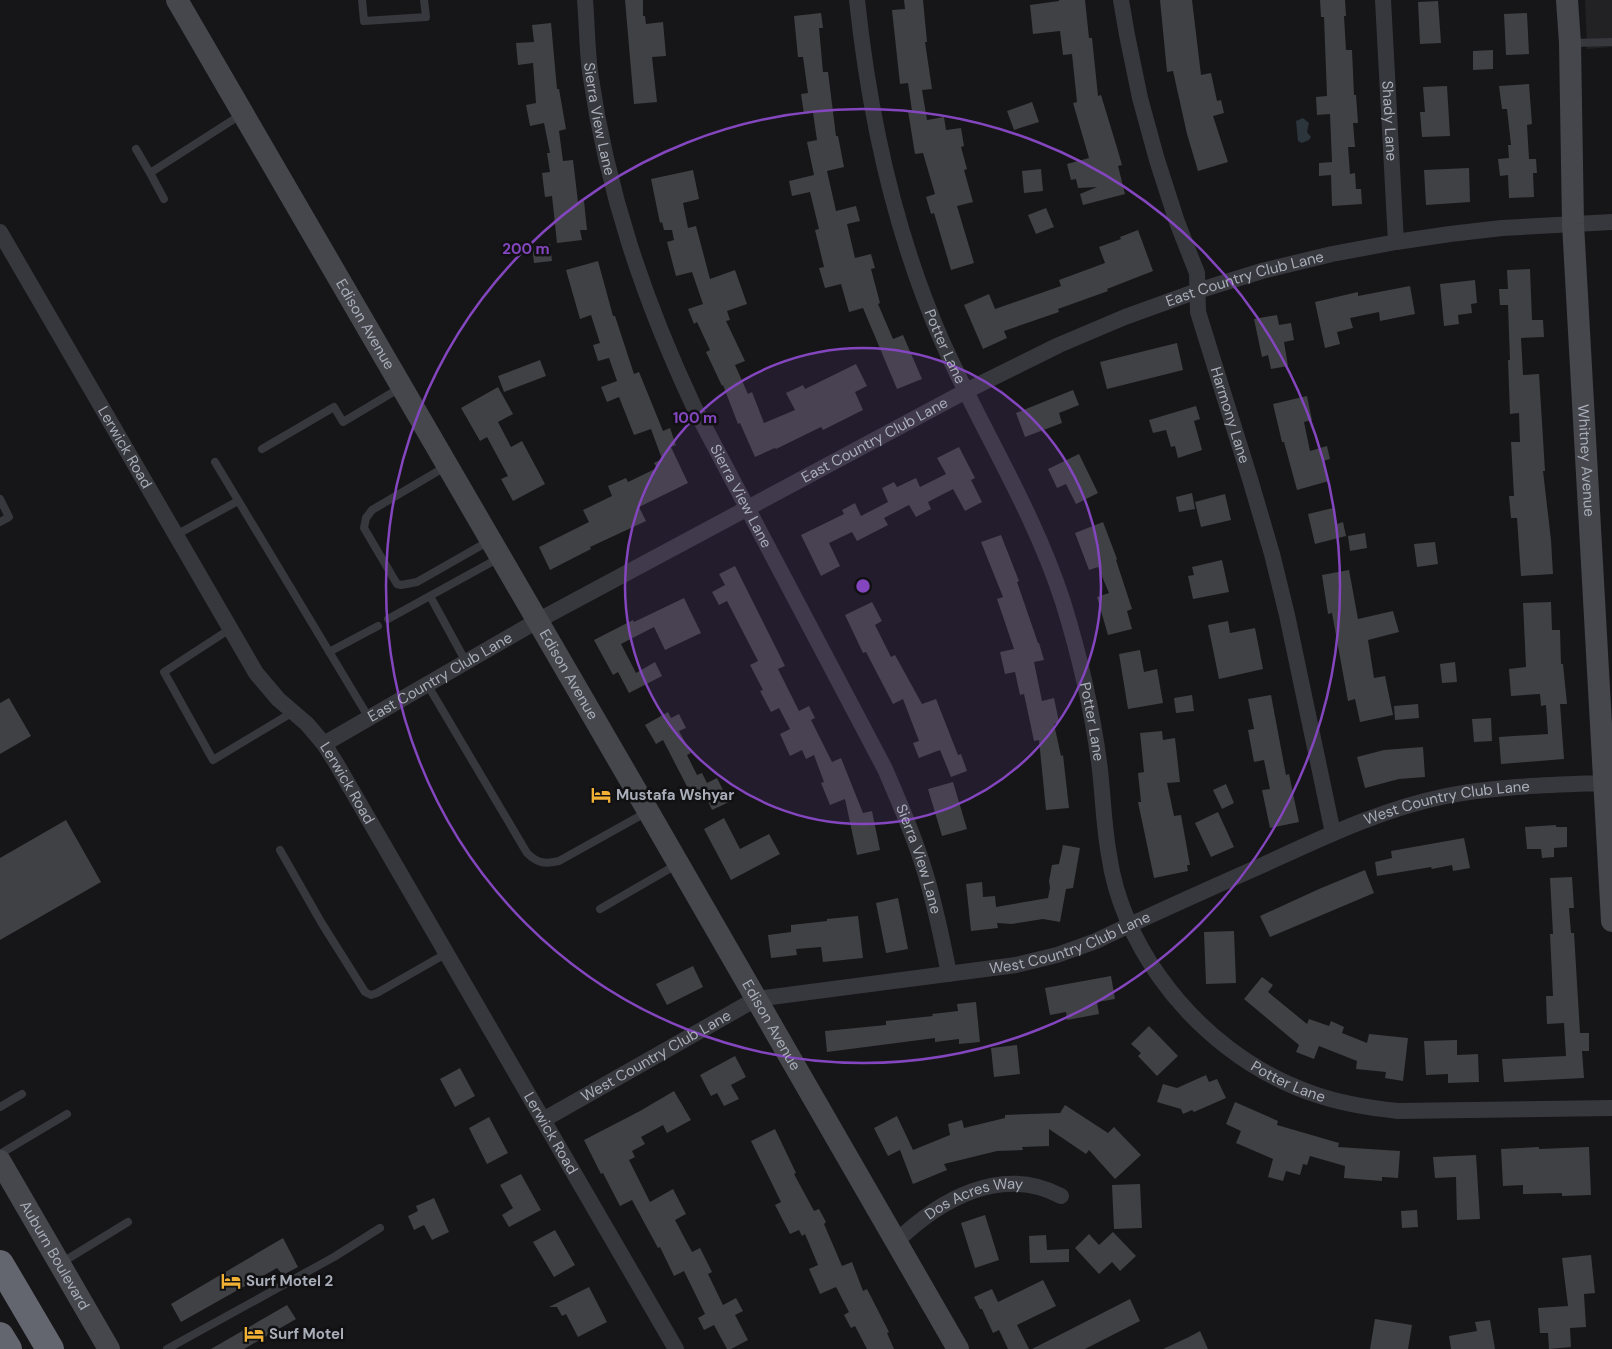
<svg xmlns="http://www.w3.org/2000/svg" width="1612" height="1349" viewBox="0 0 1612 1349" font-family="'DM Sans',sans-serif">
  <rect width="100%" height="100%" fill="#161618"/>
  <!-- built -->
  <path fill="#222225" d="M1585,0H1612V47L1587,49Z"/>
  <!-- water -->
  <path fill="#2c353c" d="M1303,118L1309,123L1307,132L1311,137L1309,140L1302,143L1298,141L1296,121Z"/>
  <!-- building -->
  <path fill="#404145" d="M625,0H643V16H645L646,24L663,22L666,56L652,57L657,102L634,104Z
    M904,0H923L927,42H925L932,89L922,90L927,120L944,117L946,130L961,128L964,146L961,147L967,169L964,170L973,202L957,206L974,263L951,270L934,213L931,214L926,197L935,194L923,153L915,154L908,111H912L908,83L900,84L892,10L905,9Z
    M1059,0H1085L1089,38H1092L1098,96L1101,95L1118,151L1122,165L1118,166L1125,194L1083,205L1080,194L1097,187L1078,188L1076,179L1071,180L1067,164L1089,158L1073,103L1077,102L1072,54L1063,55L1060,31L1033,34L1030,5L1059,1Z
    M1160,0H1192L1201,75L1211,73L1217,101L1221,100L1224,113L1213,116L1228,162L1198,171L1187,134L1173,71L1167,72Z
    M1320,0H1345L1346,16H1344L1346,50H1352L1354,95H1356L1358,123H1353L1355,147H1348L1350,174L1355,173L1356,189H1361L1362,204L1332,206L1331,175L1319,176V163L1332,162L1330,114L1317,115L1316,97L1327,96L1324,17H1321Z
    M1438,1L1441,43L1420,44L1418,2Z
    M821,13L823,28H819L823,72H828L836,136H838L844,167L827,171L836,211L856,206L860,221L847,224L855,258L871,254L875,268L871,269L880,303L878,304L893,339L903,335L922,379L897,389L863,308L849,312L841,284L825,288L819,268L824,267L815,230L819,229L810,192L792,196L789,181L814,175L807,142L817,140L813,113L804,114L801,94L808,93L803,57H798L794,16Z
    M1527,13L1529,54L1506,55L1504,14Z
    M551,23L557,89H559L566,129L559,131L563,161L573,160L578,202L584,201L587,230H580L582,240L557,243L552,196L545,197L542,173L550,172L547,153H550L544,123L530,126L526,105L536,103L533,63L518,65L516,43L534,42L532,25Z
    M1493,50V69L1473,70V51Z
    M1529,84L1532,124L1527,125L1529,159H1536L1537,173H1533L1534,197L1509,198L1508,175L1500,176L1498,159L1509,158L1508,145H1511L1507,109H1502L1499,86Z
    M1447,86L1450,136L1422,137L1420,112H1425L1423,87Z
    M1032,102L1039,122L1014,130L1007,111Z
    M1469,168L1470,202L1426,205L1424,170Z
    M1041,169L1043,191L1024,193L1022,171Z
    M693,170L699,199L683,203L688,228L696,226L710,279L735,270L747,304L727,311L730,320L726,321L745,361L735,365L748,394L752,392L764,423L795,410L786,393L803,385L805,389L856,364L867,386L855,392L863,410L823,430L821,427L776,449L775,448L755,457L740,423L738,424L723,385L722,386L706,352L710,350L697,322L694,324L688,309L703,304L692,272L676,276L667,242L674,240L672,230H664L662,222L660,223L651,179Z
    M1046,208L1054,227L1036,234L1028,215Z
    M1138,230L1153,271L1107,289L1108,291L1058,309L1059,312L1004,331L1007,338L983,349L964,305L989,294L995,309L1061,286L1059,280L1105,263L1099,247L1121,239L1120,237Z
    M550,244L552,261L534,263L532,246Z
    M598,261L613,316H615L634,374L639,372L663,431L670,428L676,445L671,447L688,483L639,507L646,521L590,547L591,549L550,570L539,547L589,522L583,510L612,496L608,486L626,478L628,482L657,468L654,463L662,459L651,429L634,435L619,397L607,402L601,387L617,381L609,358L598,361L593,345L600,343L591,315L580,319L566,270Z
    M1530,269L1532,320H1543L1544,337L1521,338L1523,375L1539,374L1545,471H1543L1551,540L1553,574L1521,576L1517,518H1511L1509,496H1514L1511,442H1520L1519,413L1510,414L1508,360H1510L1508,305H1500L1499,289H1508L1507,270Z
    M1475,280L1477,303L1471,304L1472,313L1458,315L1459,324L1444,326L1440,284Z
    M1410,286L1415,314L1380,321L1379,312L1350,318L1353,328L1337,332L1340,344L1325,348L1315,302L1358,292V296Z
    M1277,315L1279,325L1291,323L1294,340L1284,342L1288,366L1271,369L1268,355L1262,357L1254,319Z
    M1177,343L1183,370L1107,389L1100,362Z
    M540,360L546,376L504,392L498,376Z
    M498,387L513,414L498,422L511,447L522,441L545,484L513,501L501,479L508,476L487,437L480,441L461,408Z
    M1073,390L1079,405L1059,413L1062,423L1025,437L1016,413Z
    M1307,396L1312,420L1304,422L1310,451L1327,446L1330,459L1323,461L1329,481L1297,490L1284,442H1282L1273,404Z
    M1196,406L1200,419L1194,421L1202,450L1178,458L1175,446L1171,447L1166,430L1153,433L1149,420Z
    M959,447L975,478L971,480L982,502L965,511L953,489L928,502L931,509L916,517L909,505L884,518L888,525L857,541L852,532L829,543L840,566L821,576L801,535L844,514L842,510L855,503L861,516L888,502L882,488L894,482L897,487L916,478L920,487L946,474L937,458Z
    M1079,454L1098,493L1076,504L1066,484L1057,488L1048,469Z
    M1192,493L1195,509L1179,512L1176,497Z
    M1225,494L1231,520L1201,527L1195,502Z
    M1333,508L1337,524L1343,522L1346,536L1315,544L1308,514Z
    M1103,522L1117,559L1116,560L1132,609L1127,611L1132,629L1108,635L1097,597L1109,593L1098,567L1089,570L1075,533Z
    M1365,533L1367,548L1350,551L1348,536Z
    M1001,535L1019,581L1017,582L1038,643H1039L1044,660L1034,662L1042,701L1054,698L1059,722L1054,724L1061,756L1063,755L1069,808L1046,810L1039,740L1034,741L1024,694L1020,695L1015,672L1005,674L1000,652L1014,649L997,599L1003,597L981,542Z
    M1435,542L1438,564L1417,567L1414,544Z
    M1222,560L1229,592L1193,599L1188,576L1194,575L1192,567Z
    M735,566L785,666L778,669L799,711L809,706L815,718L811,720L832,762L841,758L863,813L872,811L880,850L857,855L845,799L830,805L821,783L824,782L814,755L806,759L802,750L790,756L780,734L790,729L779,708L771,712L760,691L763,690L750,665L758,661L727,601L719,605L712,592L725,585L719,574Z
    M1349,570L1358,619L1393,611L1399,632L1368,640L1374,678L1385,676L1393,715L1360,722L1355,699L1348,701L1332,613L1328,614L1322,575Z
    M684,598L701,633L665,650L654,627L621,644L636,673L655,662L662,676L629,693L618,672L613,675L594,640L633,620L634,622Z
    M872,602L882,621L875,625L891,657L895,655L922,704L936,699L958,755L961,754L967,771L951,777L940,750L919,758L913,743L919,741L903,699L893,704L866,652L863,653L845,615Z
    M1551,602L1552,630H1560L1561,664H1563L1567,704H1560L1564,759L1501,764L1499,737L1548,734L1546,705L1541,706L1540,694L1511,696L1509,669L1526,667L1523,603Z
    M1228,621L1230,633L1255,628L1263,669L1219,679L1208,625Z
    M1140,650L1144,672L1157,669L1163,703L1128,709L1119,654Z
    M1455,662L1457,682L1442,683L1440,664Z
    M1192,695L1194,711L1176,713L1174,698Z
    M1271,695L1286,775L1289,774L1299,822L1270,828L1262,790L1270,789L1264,760L1254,762L1248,730L1254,729L1248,699Z
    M9,698L31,736L0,754V703Z
    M1418,704L1419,718L1395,720L1394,706Z
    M668,712L671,718L679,714L686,728L679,731L691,753L687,755L697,775L702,773L707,783L717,778L729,802L712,810L706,797L695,802L663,740L656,744L645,725Z
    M1491,718L1492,741L1474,742L1472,719Z
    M1162,731L1163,740L1175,738L1180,782L1167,783L1174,816L1181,815L1190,865H1187L1188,871L1154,878L1138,802H1141L1138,773L1144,772L1140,733Z
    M1423,747L1425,777L1399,779L1365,788L1357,757L1384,750Z
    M953,782L967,829L942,836L928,789Z
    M1226,784L1234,803L1222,809L1213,790Z
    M1218,812L1234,847L1211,857L1195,823Z
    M724,818L740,849L769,834L780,854L731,880L704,829Z
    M66,820L101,882L0,940V858Z
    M1556,825V827H1567V847L1554,848V857L1542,858L1541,849H1527L1525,827Z
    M1464,838L1470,868L1453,871L1452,865L1432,869L1431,867L1377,876L1375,862L1392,858L1391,851Z
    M1063,845L1080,848L1073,888L1066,889L1060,922L1043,919L1012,924L997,923L998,928L971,931L966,884L982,882L983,897L995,896L996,907L1048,898L1050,888L1049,881L1052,865L1059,864Z
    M1365,870L1374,893L1270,937L1260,916L1319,889Z
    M1572,877L1574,908H1569L1571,933H1574L1580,1033H1589V1051H1582L1584,1078L1504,1082L1502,1059L1566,1056L1564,1023L1547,1024L1546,996H1553L1550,934H1553L1550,878Z
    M898,898L908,949L886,953L876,903Z
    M858,916L863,958L823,962L821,947L796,949L797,955L771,958L768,935L791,932V925L827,921V919Z
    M1234,931L1236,983L1206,984L1204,932Z
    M693,966L703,987L667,1005L656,984Z
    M1111,976L1115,999L1097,1002L1099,1014L1067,1020L1066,1012L1050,1015L1045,988Z
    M1262,977L1273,985L1268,992L1307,1024L1309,1019L1329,1026L1331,1021L1344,1027L1342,1033L1367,1043L1369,1034L1408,1038L1403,1081L1385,1078L1386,1072L1356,1069L1357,1061L1319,1046L1314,1059L1296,1052L1299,1045L1244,999Z
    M976,1002L980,1042L959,1044V1039L935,1042V1038L827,1052L825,1031L886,1025V1021L933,1016L932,1014L958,1011L957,1004Z
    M1149,1026L1178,1056L1157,1076L1138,1056L1141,1053L1131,1044Z
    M1457,1040V1055L1478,1054L1479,1082L1448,1083V1074L1426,1075L1424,1041Z
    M1017,1045L1020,1074L994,1077L991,1048Z
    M735,1056L746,1077L731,1085L739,1099L724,1106L717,1093L711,1096L700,1075Z
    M460,1068L475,1096L455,1107L440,1079Z
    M1206,1075L1209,1082L1217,1079L1226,1098L1194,1112L1192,1110L1183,1114L1181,1109L1157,1102L1163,1084L1177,1088Z
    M674,1091L691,1120L667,1133L663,1125L641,1137L645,1144L632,1151L635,1157L629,1160L650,1202L673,1189L686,1214L675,1220L692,1252L700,1248L712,1272L708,1274L723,1305L736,1298L743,1311L735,1315L748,1340L731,1349H727L714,1325L704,1330L698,1318L705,1314L684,1271L674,1276L660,1247L658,1248L632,1200L620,1206L603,1173L601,1174L584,1140L640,1111Z
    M1235,1102L1278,1121L1277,1125L1339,1143L1338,1147L1400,1151L1398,1178L1382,1177V1181L1344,1178L1345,1166L1310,1156L1307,1165L1303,1164L1300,1175L1286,1171L1283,1181L1268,1177L1273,1159L1236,1143L1241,1131L1226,1124Z
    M1065,1105L1108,1133L1114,1127L1141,1155L1115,1179L1089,1150L1086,1154L1049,1129V1146L1022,1147L1023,1150L997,1151L944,1164L947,1170L913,1184L900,1150L888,1156L874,1128L897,1116L913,1150L950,1135L948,1124L962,1120L964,1128L1005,1118V1115L1060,1113Z
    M489,1117L508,1153L487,1164L469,1128Z
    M775,1129L796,1173L794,1174L814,1211L819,1209L826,1222L824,1224L842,1266L852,1262L863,1291L867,1289L889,1332L887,1333L894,1349H867L855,1326L851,1328L844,1315L849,1312L836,1287L820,1294L809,1269L818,1265L805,1234L802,1236L799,1230L790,1234L775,1205L781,1202L751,1141Z
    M1539,1147V1149L1589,1147L1591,1195L1562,1196V1193L1523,1194V1185L1503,1186L1501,1149Z
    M1476,1155L1480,1219L1457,1220L1456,1177L1435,1178L1433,1157Z
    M521,1174L541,1210L509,1227L502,1215L513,1208L500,1185Z
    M1140,1184L1142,1228L1114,1229L1112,1185Z
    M434,1198L449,1232L432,1240L424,1225L414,1230L408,1216L418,1211L416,1206Z
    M1417,1210L1418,1227L1402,1228L1401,1211Z
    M985,1215L999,1260L975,1268L961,1223Z
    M555,1230L575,1265L554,1277L533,1242Z
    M1113,1232L1136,1256L1120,1271L1112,1262L1099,1274L1075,1248L1089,1234L1099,1245Z
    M1046,1235L1047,1250L1069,1249V1262L1030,1263L1029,1236Z
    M283,1238L298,1267L283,1275L277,1268L181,1322L171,1304Z
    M1591,1255L1595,1293L1584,1294L1586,1327L1570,1328L1571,1347L1549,1349L1548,1333H1540L1538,1308L1568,1306L1562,1258Z
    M1043,1280L1056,1306L1017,1325L1029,1349H1008L999,1330L993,1333L982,1309H980L974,1297L992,1289L998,1302Z
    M589,1287L607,1322L578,1337L566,1314L562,1316L557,1307H549Z
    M1130,1299L1140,1321L1085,1349H1032Z
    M287,1305L296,1319L244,1349H211Z
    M1375,1319L1412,1325L1408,1349H1370Z
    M1490,1320L1495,1349H1451L1449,1336L1477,1331L1475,1322Z
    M1200,1331L1208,1349H1163L1189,1337Z"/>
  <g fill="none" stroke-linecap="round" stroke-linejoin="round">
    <!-- lane -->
    <path stroke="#37383d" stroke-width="8" d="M362,0L364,21L426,17L424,0
      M1572,43L1612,42
      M136,149L150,173L242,114
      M150,173L164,199
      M262,449L334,407L343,422L400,388
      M215,462L369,718
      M445,467L372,510L366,518L364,528L397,584L401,585L417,582L489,541
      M0,499L9,517L0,522
      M176,535L238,501
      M430,596L466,662
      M388,619L499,558
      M230,629L164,672L213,760L293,712
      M329,652L378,626
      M427,684L527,853C538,864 546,864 559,861L647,812
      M280,850L321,922L365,992L371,995L377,993L447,953
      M600,909L676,865
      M0,1107L22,1094
      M0,1154L67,1114
      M61,1263L128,1222
      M167,1349L334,1257L380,1228"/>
    <!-- street -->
    <g stroke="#37383d" stroke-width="16">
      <path id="s1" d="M585,0C587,24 587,48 590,72C607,191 643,298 694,407L885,769C899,802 914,835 924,869C935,903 942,939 949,974"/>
      <path id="s2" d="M857,0C869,114 895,233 941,339C980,427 1033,509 1063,602C1080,657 1093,713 1100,770C1103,798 1104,827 1109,855C1115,898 1134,941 1159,976C1197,1030 1252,1073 1314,1094C1342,1104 1370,1108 1398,1111L1612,1108"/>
      <path id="s3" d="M1121,0L1127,35L1140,98L1157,160L1177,222L1197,273L1198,312L1250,479L1272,554L1287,615L1333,833"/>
      <path id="s4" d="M1383,0L1396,242"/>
      <path id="s5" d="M0,232L256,673L278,699L307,724L324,744L336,763L676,1349"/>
      <path id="s6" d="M324,744L537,621L966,391L1059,345L1125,317L1197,291L1262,271L1332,254L1396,242L1450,234L1502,228L1612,222"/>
      <path id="s7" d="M543,1120L756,999L1016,965L1057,955L1096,941C1152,914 1209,889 1265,864C1324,837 1382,809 1446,796C1498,786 1551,785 1604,783"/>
      <path id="s8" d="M896,1242C939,1200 1001,1164 1061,1196"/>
    </g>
    <!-- secondary -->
    <g stroke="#45474d" stroke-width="22">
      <path id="s9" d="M177,0L648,811L958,1349"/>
      <path id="s10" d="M1567,0L1570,43L1573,224L1612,921"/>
      <path id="s11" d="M0,1161L109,1349"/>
    </g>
    <!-- highway -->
    <path stroke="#63666e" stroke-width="28" d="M0,1264L50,1349
      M0,1336L8,1349"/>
  </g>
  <!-- distance rings -->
  <circle cx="863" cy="586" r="238" fill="#8446be" fill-opacity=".12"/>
  <g fill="none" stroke="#8446be" stroke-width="2.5">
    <circle cx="863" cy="586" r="238"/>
    <circle cx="863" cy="586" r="477"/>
  </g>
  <!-- icons -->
  <defs>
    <symbol id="hotel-bare" viewBox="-9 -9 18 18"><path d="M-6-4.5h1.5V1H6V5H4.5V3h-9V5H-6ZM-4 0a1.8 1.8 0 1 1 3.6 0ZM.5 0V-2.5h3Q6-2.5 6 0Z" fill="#f2b134" stroke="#111113" stroke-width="2.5" paint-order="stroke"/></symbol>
  </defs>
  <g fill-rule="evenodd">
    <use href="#hotel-bare" x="587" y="781" width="28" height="28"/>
    <use href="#hotel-bare" x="217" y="1267" width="28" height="28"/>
    <use href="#hotel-bare" x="240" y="1320" width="28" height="28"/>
  </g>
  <g text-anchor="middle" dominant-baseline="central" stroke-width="5" stroke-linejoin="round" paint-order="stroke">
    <!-- street labels -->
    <g font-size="15" fill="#a8adb8" stroke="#111113">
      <text stroke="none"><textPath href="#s1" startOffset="120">Sierra View Lane</textPath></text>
      <text stroke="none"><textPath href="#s4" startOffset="121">Shady Lane</textPath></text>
      <text stroke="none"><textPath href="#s6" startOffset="1034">East Country Club Lane</textPath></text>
      <text stroke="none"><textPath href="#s9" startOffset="375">Edison Avenue</textPath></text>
      <text stroke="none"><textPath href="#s2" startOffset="359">Potter Lane</textPath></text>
      <text stroke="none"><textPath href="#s3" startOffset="431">Harmony Lane</textPath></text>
      <text stroke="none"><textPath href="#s6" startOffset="629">East Country Club Lane</textPath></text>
      <text stroke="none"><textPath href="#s5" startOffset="249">Lerwick Road</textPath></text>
      <text stroke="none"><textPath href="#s10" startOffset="461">Whitney Avenue</textPath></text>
      <text stroke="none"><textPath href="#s1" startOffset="525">Sierra View Lane</textPath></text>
      <text stroke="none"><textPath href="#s9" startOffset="780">Edison Avenue</textPath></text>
      <text stroke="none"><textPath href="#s6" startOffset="134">East Country Club Lane</textPath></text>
      <text stroke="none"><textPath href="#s2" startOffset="764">Potter Lane</textPath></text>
      <text stroke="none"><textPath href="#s5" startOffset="654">Lerwick Road</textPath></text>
      <text stroke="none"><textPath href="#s7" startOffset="970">West Country Club Lane</textPath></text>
      <text stroke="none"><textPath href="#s1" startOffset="930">Sierra View Lane</textPath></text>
      <text stroke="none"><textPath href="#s7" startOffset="565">West Country Club Lane</textPath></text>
      <text stroke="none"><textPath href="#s9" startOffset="1185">Edison Avenue</textPath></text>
      <text stroke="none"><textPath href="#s7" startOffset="130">West Country Club Lane</textPath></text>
      <text stroke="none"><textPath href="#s2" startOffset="1200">Potter Lane</textPath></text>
      <text stroke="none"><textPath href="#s5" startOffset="1059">Lerwick Road</textPath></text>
      <text stroke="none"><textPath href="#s8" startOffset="92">Dos Acres Way</textPath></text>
      <text stroke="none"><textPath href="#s11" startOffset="109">Auburn Boulevard</textPath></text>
    </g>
    <!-- poi labels -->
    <g font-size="15" font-weight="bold" fill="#a8adb8" stroke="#111113" text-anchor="start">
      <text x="616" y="795">Mustafa Wshyar</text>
      <text x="246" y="1281">Surf Motel 2</text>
      <text x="269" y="1334">Surf Motel</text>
    </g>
  </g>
  <circle cx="863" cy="586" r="8" fill="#8446be" stroke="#111113" stroke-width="2.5"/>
  <g font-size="15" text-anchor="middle" font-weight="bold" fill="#8446be" stroke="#111113" stroke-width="5" stroke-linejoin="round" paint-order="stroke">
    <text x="526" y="254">200 m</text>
    <text x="695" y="423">100 m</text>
  </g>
</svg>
